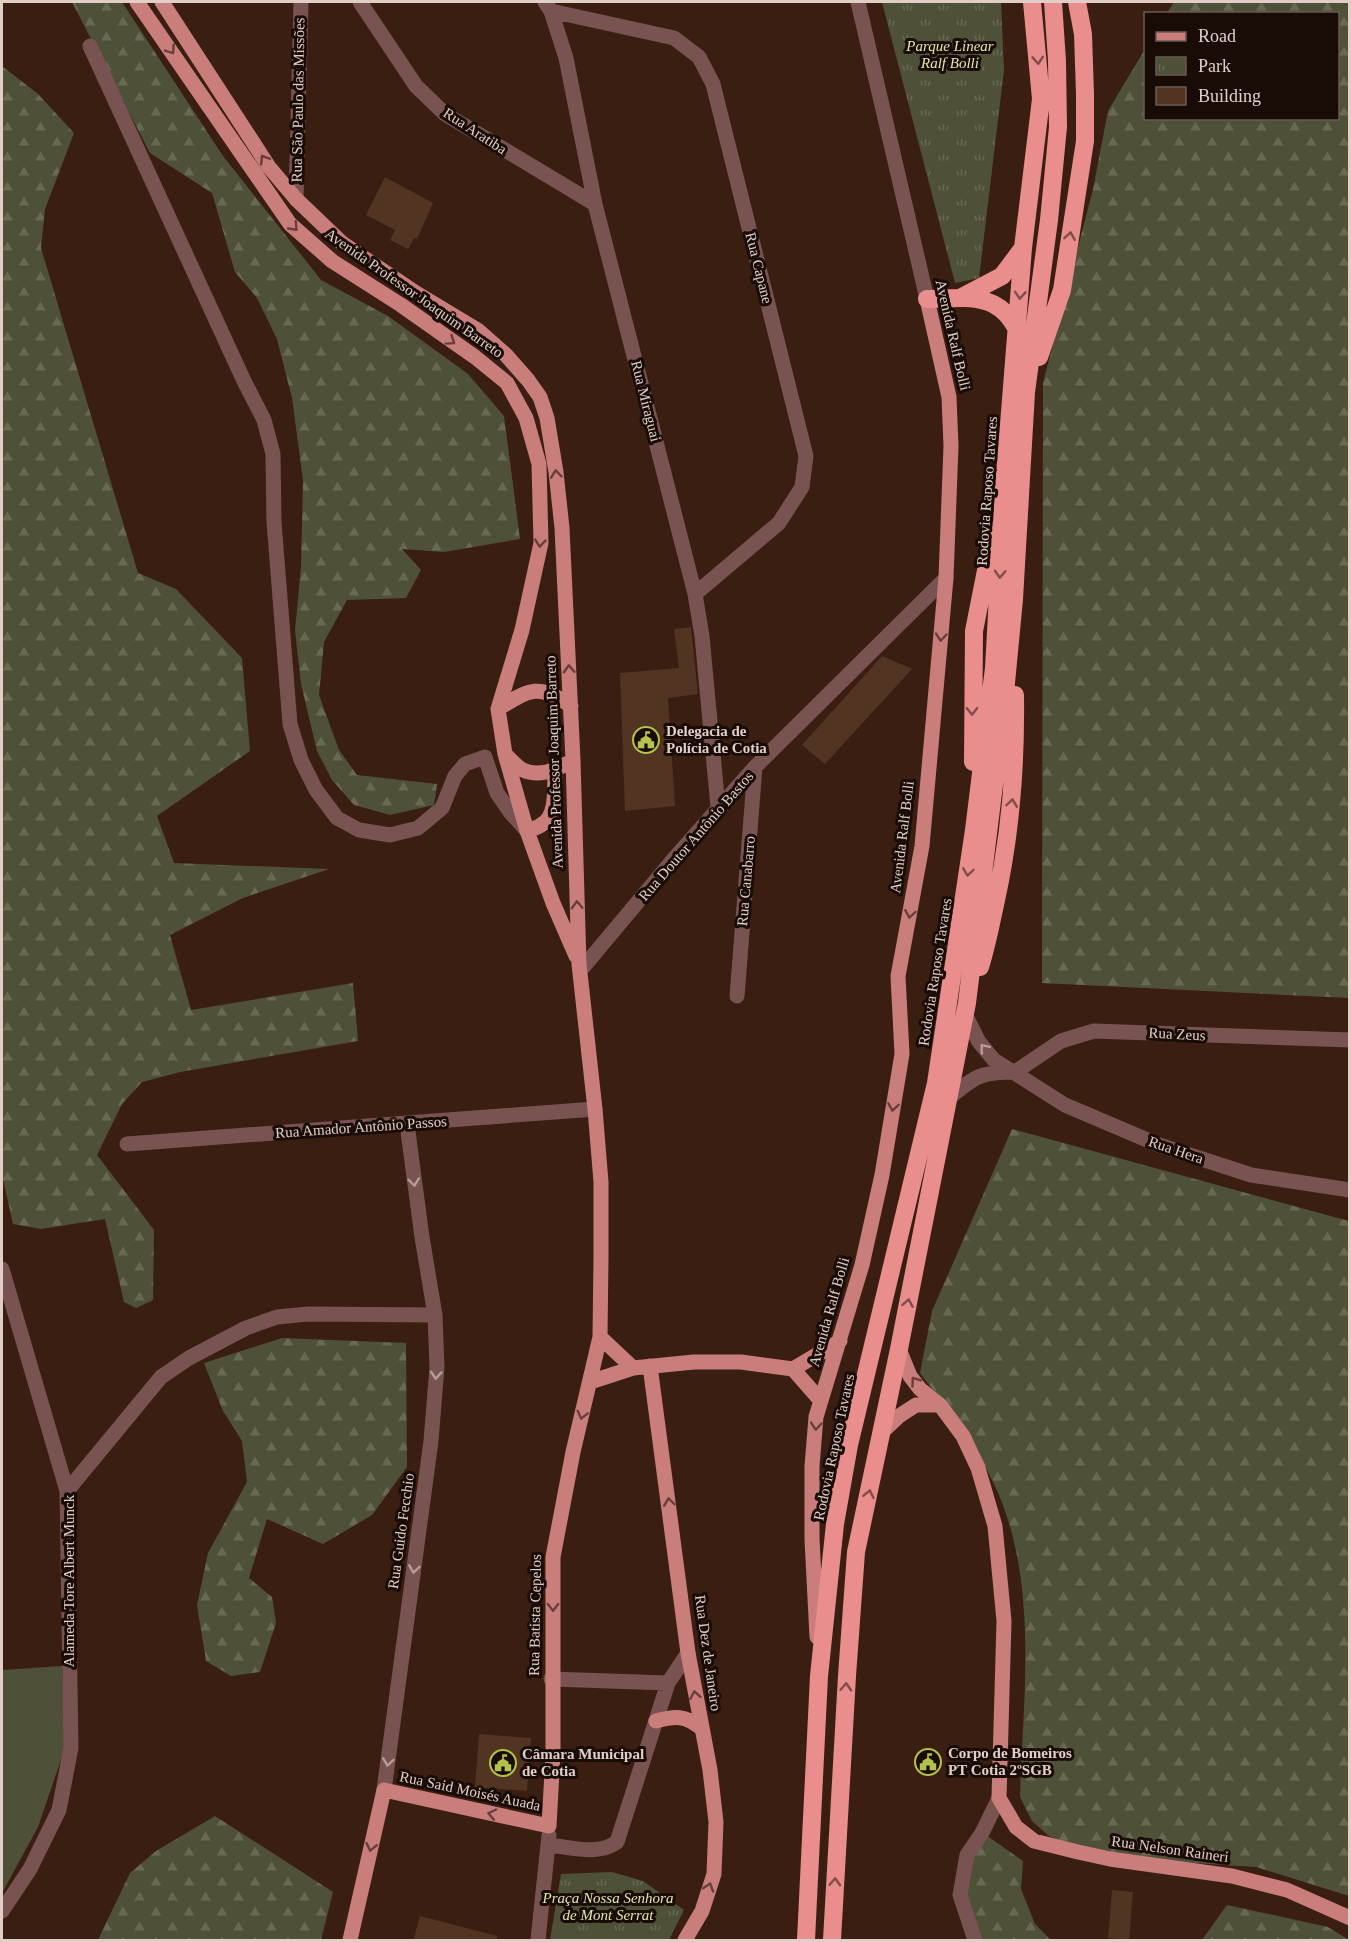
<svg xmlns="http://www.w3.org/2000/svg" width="1351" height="1942" viewBox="0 0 1351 1942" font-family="'Times New Roman',serif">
  <defs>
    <pattern id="forest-firs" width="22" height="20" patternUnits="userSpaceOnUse" patternTransform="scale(1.5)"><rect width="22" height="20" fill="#4e5137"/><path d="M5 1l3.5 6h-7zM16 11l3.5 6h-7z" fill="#676952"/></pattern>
    <pattern id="park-tufts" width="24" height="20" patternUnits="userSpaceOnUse" patternTransform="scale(1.5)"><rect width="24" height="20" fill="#4e5137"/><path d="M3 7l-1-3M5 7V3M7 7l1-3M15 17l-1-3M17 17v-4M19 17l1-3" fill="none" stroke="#676952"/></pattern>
  </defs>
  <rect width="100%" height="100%" fill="#3b1e12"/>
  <!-- grass -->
  <path fill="#4e5137" d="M62,1666L65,1748L38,1827L2,1893V1670Z"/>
  <!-- forest -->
  <path fill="url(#forest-firs)" d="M72,2H122L223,156L321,280L388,316L468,374L504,416L520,539L444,552L402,549L421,570L406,598L347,600L324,642L319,695L339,750L357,775L437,784L434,805L390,815L354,805L332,780L317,751L301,684L295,630L301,567L303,480L292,398L277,339L257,298L235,272L212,193L150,153Z
    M1174,2H1349V998L1042,983L1043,383L1093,189L1108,111L1145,49L1146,118H1338V14L1167,13Z
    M2,66L38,94L74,133L45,209L41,248L138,573L176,589L242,658L250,751L157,816L174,863L329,869L243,898L170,935L191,1010L353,983L358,1041L180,1072L142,1082L122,1104L97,1155L154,1230L153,1300L136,1308L124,1302L105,1219L41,1229L13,1224L2,1175Z
    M1012,1129L1349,1221V1896L1256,1867L1115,1858L1070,1845L1049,1836L1032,1821L1020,1797C1023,1698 1038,1589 999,1495C980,1450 949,1412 920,1373L932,1311Z
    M282,1338L406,1343L407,1467L372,1515L323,1544L267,1519L249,1578L272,1597L276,1623L260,1672L231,1676L206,1661L197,1605L208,1553L247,1482L242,1441L223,1411L204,1363Z
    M215,1816L333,1892L321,1940H98L130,1873L156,1851Z
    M986,1835L1023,1861L1021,1889L1035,1924L1051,1940H978L963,1893L970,1853Z
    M1227,1905L1328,1927L1349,1940H1202Z"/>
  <!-- park -->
  <path fill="url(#park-tufts)" d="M882,2H1001L1004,70L979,278L955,283Z
    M612,1872L643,1881L684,1910L669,1940H550L561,1874Z"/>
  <!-- building -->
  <path fill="#513422" d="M385,177L433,203L417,239L414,238L408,249L390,240L395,230L366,215Z
    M691,627L698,694L668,698L675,806L625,811L620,673L679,668L674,629Z
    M882,656L912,669L825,764L802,745Z
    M479,1734L531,1738L527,1791L475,1787Z
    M1112,1890L1133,1892L1129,1941H1116V1939L1108,1938Z
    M420,1916L497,1936V1941H413Z"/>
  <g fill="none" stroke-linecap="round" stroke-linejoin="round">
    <!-- minor -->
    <path stroke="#785352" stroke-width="15" d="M360,2L416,86L445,114L595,204
      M545,2L551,11L566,58L595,204L695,594L702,636L718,807
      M858,2L927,299
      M551,11L674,38L699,57L713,84L806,456L802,487L779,523L695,594
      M90,46L244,381L264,420L273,454L274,522L290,724L301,760L316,790L337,818L359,830L390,835L418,828L442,808L455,776L465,764L485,757L497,793L510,812L527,831
      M296,199L301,2
      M580,971L672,861L755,767L946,578
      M737,996L755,767
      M965,1014L979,1042L994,1060L1065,1105L1159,1145L1251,1175L1350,1190
      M1015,1072L1061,1041L1094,1031L1350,1040
      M949,1098C975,1076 981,1072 1015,1072
      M127,1144L595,1109
      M2,1269L67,1491
      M551,1679L668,1683
      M384,1790L431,1441L437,1367L435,1315L422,1237L407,1124
      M549,1845C571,1847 598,1856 617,1842L668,1683L688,1653
      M2,1911L30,1869L59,1810L71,1748L67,1491L161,1377L189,1358L246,1328L277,1317L308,1314L435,1315
      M538,1940L549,1835
      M975,1940L960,1895L967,1855L982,1833L999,1798"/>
    <!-- major -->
    <path stroke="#c97e7c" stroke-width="15" d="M137,2L290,224L332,261L401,305L475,357L507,383L526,418L539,464L541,543L522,630L498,709L505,754L527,831L553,903L576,956
      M162,2L269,167L296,199L342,243L416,293L479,331L506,355L528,380L540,397L547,418L556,472L562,528L573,760L579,964L595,1109L601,1182V1256L600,1337L573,1452L553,1557V1754L549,1826L384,1790L350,1940
      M498,709C530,689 538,683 571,706
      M505,754C510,759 517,767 523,770C540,778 559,769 573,760
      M527,831C532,829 537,828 541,825C558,816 554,787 555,771
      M600,1337L633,1368
      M899,1349L910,1376L920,1389L940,1405L963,1436L978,1468L995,1526L1004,1621L999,1798L1016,1827L1034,1841L1078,1852L1110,1859L1232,1876L1287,1890L1350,1918
      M650,1366L688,1653L710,1770L716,1822L714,1874L702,1911L685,1940
      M793,1369L821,1401
      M590,1382L633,1368L694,1362H741L793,1369L840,1341
      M882,1432L899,1416L916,1405H940
      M817,1637L812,1539V1466L816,1417L862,1265L882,1175L902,1054L898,976L922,846L946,578L951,446L949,397L927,299
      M656,1721C675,1716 685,1715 701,1728"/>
    <!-- highway -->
    <path stroke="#e98e8c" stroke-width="18" d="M960,298L1002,276L1023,248
      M927,299C966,298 1000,291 1018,332
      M1039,357L1062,290L1085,141V94L1083,34L1077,2
      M973,762L974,631L994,530
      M980,967C987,945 991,923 996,900C1011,832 1016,765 1015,695
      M806,1940L819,1676L835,1524L849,1445L936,1083L974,830L994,668L1004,488L1023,248L1041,99L1032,2
      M832,1940L847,1676L856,1552L899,1349L967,1003L1004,704L1014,599L1026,392L1049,220L1058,127L1057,61L1053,2"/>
  </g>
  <!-- one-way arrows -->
  <defs><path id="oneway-chevron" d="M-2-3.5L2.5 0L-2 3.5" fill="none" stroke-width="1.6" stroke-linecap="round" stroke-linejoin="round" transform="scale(1.5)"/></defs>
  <g stroke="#683f3c">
    <use href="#oneway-chevron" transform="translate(171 50) rotate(55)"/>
    <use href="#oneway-chevron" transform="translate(264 159) rotate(-122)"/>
    <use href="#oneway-chevron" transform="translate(294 227) rotate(46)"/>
    <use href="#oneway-chevron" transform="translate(451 341) rotate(35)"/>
    <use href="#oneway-chevron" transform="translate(556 474) rotate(-97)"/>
    <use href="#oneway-chevron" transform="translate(540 543) rotate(96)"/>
    <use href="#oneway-chevron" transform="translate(941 637) rotate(95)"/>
    <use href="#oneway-chevron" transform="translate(569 669) rotate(-93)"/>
    <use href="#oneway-chevron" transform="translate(577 905) rotate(-92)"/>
    <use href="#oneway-chevron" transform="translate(910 914) rotate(100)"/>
    <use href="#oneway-chevron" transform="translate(893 1107) rotate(99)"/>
    <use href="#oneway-chevron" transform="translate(915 1381) rotate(-126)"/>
    <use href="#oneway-chevron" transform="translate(582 1415) rotate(104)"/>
    <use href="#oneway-chevron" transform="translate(816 1426) rotate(95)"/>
    <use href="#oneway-chevron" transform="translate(669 1502) rotate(-98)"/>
    <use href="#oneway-chevron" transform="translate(553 1607) rotate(90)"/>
    <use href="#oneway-chevron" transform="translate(695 1695) rotate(-100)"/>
    <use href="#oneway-chevron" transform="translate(492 1814) rotate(-168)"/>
    <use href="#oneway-chevron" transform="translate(371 1847) rotate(103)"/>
    <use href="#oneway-chevron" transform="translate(709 1887) rotate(-72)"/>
  </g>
  <g stroke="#814d4a">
    <use href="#oneway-chevron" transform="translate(1038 60) rotate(86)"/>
    <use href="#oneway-chevron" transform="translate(1070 236) rotate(-81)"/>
    <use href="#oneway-chevron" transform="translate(1020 295) rotate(94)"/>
    <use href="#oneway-chevron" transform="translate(1000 574) rotate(93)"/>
    <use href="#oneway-chevron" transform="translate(972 711) rotate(89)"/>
    <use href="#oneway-chevron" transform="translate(1012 803) rotate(-82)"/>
    <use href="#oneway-chevron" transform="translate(968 872) rotate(98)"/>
    <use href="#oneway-chevron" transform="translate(908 1303) rotate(-80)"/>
    <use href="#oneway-chevron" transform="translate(869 1494) rotate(-78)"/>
    <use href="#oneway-chevron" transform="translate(846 1687) rotate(-87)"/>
    <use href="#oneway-chevron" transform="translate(835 1882) rotate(-87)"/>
  </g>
  <g stroke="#b79d98">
    <use href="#oneway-chevron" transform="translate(984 1048) rotate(-130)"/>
    <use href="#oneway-chevron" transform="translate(414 1182) rotate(83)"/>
    <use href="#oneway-chevron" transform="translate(436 1375) rotate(94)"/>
    <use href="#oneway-chevron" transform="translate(414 1569) rotate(98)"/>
    <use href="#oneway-chevron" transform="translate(388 1762) rotate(98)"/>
  </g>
  <!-- icons -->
  <defs>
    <symbol id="civic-ring" viewBox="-11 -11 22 22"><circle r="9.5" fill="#190c07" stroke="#b5c249" stroke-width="1.5"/><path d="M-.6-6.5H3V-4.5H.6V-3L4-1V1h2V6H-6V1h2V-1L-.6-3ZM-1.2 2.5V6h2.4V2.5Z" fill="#b5c249"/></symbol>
  </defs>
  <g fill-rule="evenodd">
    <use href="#civic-ring" x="631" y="725" width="30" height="30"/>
    <use href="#civic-ring" x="913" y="1747" width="30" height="30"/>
    <use href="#civic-ring" x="488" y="1748" width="30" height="30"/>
  </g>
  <g text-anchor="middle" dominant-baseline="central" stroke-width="6" stroke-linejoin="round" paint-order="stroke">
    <!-- park labels -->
    <g font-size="15" font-style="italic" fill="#e0e8aa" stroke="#190c07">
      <text x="950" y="46">Parque Linear<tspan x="950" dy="17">Ralf Bolli</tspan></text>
      <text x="608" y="1898">Praça Nossa Senhora<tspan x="608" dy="17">de Mont Serrat</tspan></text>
    </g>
    <!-- street labels -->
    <g font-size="15" fill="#e1cec6" stroke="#190c07">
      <text transform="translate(298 100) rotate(-89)">Rua São Paulo das Missões</text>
      <text transform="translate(475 131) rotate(33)">Rua Aratiba</text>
      <text transform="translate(759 268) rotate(76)">Rua Capane</text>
      <text transform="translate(414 293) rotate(35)">Avenida Professor Joaquim Barreto</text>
      <text transform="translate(953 335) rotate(77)">Avenida Ralf Bolli</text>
      <text transform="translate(646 401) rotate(76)">Rua Miraguai</text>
      <text transform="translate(987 491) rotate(-86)">Rodovia Raposo Tavares</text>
      <text transform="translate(554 762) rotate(-92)">Avenida Professor Joaquim Barreto</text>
      <text transform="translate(696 836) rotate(-49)">Rua Doutor Antônio Bastos</text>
      <text transform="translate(902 837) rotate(-83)">Avenida Ralf Bolli</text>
      <text transform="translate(746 881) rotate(-85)">Rua Canabarro</text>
      <text transform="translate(935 972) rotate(-81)">Rodovia Raposo Tavares</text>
      <text transform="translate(1177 1034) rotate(3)">Rua Zeus</text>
      <text transform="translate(361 1127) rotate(-4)">Rua Amador Antônio Passos</text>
      <text transform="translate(1176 1150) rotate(19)">Rua Hera</text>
      <text transform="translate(829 1312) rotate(-74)">Avenida Ralf Bolli</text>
      <text transform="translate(834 1447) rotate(-78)">Rodovia Raposo Tavares</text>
      <text transform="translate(401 1531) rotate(-82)">Rua Guido Fecchio</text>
      <text transform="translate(69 1581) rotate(-90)">Alameda Tore Albert Munck</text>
      <text transform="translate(535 1615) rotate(-89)">Rua Batista Cepelos</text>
      <text transform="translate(708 1653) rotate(82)">Rua Dez de Janeiro</text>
      <text transform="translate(470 1791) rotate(12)">Rua Said Moisés Auada</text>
      <text transform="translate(1170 1849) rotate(8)">Rua Nelson Raineri</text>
    </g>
    <!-- poi labels -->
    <g font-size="15" font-weight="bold" fill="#e1cec6" stroke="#190c07" text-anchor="start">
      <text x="666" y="731">Delegacia de<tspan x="666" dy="17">Polícia de Cotia</tspan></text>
      <text x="948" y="1753">Corpo de Bomeiros<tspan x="948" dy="17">PT Cotia 2ºSGB</tspan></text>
      <text x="522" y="1754">Câmara Municipal<tspan x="522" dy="17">de Cotia</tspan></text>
    </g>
  </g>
  <!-- border -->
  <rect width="1351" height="1942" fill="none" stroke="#e1cec6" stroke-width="6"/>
  <!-- legend -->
  <rect x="1144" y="12" width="195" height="108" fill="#190c07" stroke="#695a53" stroke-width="1.5"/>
  <rect x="1156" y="32" width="30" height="9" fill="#c97e7c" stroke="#695a53" stroke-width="1.5"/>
  <text x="1198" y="42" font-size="18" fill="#e1cec6">Road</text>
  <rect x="1156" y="57" width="30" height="18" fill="url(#park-tufts)" stroke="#695a53" stroke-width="1.5"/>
  <text x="1198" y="72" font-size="18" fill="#e1cec6">Park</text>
  <rect x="1156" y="87" width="30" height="18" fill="#513422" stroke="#695a53" stroke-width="1.5"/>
  <text x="1198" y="102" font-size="18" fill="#e1cec6">Building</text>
</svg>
